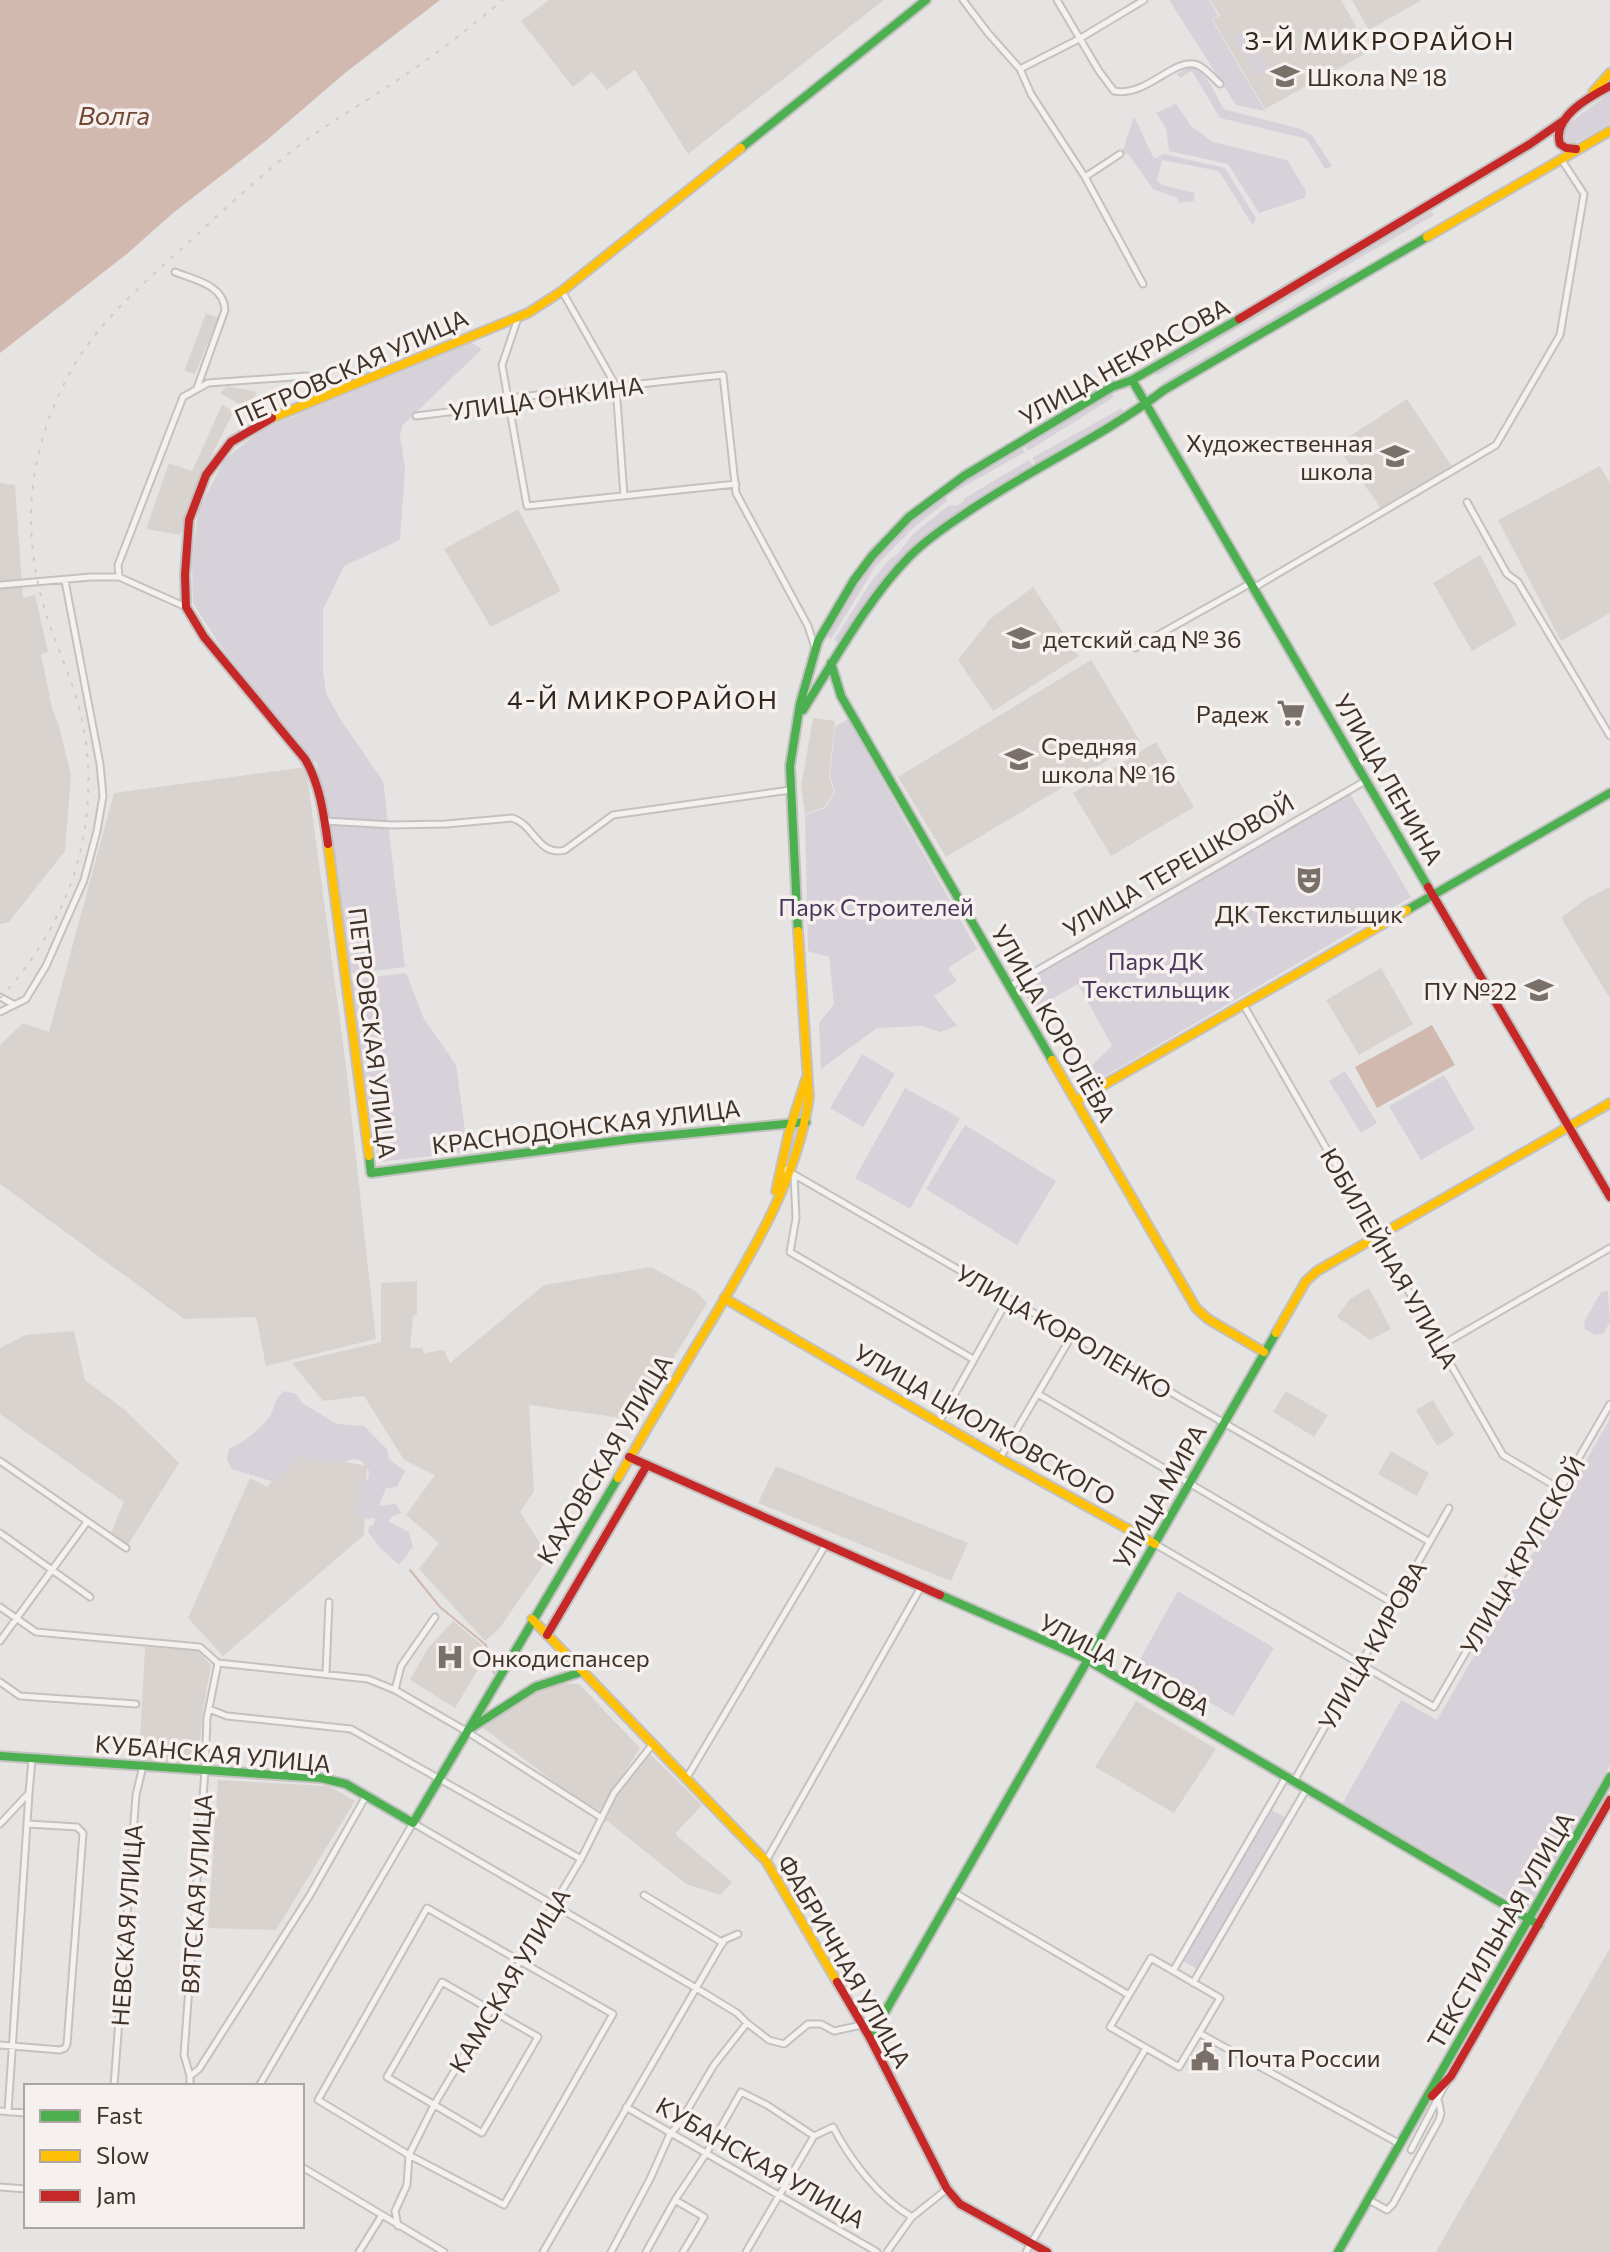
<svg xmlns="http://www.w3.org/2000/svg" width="1610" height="2252" viewBox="0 0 1610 2252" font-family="Commissioner,sans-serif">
  <rect width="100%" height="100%" fill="#e6e4e2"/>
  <!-- built -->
  <path fill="#d9d3d0" d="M549,0H884L688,154L635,70L607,90L592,72L573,87L521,21Z
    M1210,0H1341L1370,51L1265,109L1213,20L1220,15Z
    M1352,0H1422L1369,30Z
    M206,313L218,318L195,374L184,371Z
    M227,386L257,392L247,409L220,393Z
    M1407,399L1453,468L1382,510L1336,445Z
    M222,405L234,411L198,482L180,535L146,529L169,463L192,471Z
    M1600,466L1610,483V613L1561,641L1498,520Z
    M0,483L15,485L23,598L35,595L48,652L41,654L52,708L59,726L71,775L65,851L9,922L0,924Z
    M518,509L561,591L491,627L444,549Z
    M1480,555L1517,625L1472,651L1433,583Z
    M1033,587L1079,656L993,711L958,660L990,619Z
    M1091,660L1140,741L946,857L898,777Z
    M813,718L835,721L829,776L834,792L824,807L805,814L801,787Z
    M1156,742L1194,807L1111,856L1073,793Z
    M306,767L346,1066L376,1339L266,1366L256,1317L184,1319L0,1184V1045L23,1023L49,1032L114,793Z
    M1610,887V996L1609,997L1561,918L1584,900Z
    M1381,968L1413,1024L1359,1055L1326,1000Z
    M651,1267L697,1292L707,1303L636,1420L529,1405L534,1491L520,1512L549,1557L499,1629L485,1641L419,1569L439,1543L406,1515L435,1475L404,1460L364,1396L323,1401L292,1363L381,1342V1283L417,1281V1314L413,1316L410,1348H422L424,1353L444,1350L450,1363L544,1285Z
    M1369,1288L1391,1329L1370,1340L1337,1317L1350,1299Z
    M74,1331L85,1380L125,1410L179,1463L128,1545L110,1535L124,1502L0,1414V1348L26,1335Z
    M1286,1391L1328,1415L1314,1437L1273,1412Z
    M1433,1400L1454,1435L1437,1446L1416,1410Z
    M1391,1451L1429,1473L1417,1496L1378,1474Z
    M298,1453L367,1466L364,1535L223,1656L188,1618L250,1478L267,1487Z
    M776,1466L968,1543L951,1581L758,1503Z
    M453,1621L483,1646L472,1665L478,1670L455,1708L410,1680L428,1648Z
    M145,1647L197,1650L211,1665L203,1710L198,1763L139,1760Z
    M562,1684H579L640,1748L600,1810L575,1798L482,1727L518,1701L545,1687Z
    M1136,1701L1216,1749L1174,1813L1095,1767Z
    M650,1754L702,1805L675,1834L732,1882L720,1895L686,1884L606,1820L618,1794Z
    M218,1780L329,1786L355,1801L276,1930L208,1928Z
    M1610,1948V2252H1436L1442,2241Z"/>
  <!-- green -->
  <path fill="#d7d1d9" d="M1169,0H1209L1218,15L1212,20L1265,111L1236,105Z
    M1247,30L1269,69L1256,76L1234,37Z
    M1190,67C1207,70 1215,95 1224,109L1300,129L1312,135L1332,166L1325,169L1307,139L1220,118L1192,71L1180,78L1177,74Z
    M1610,92V124L1575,143L1567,142L1563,135L1566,126Z
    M1176,104L1191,126L1213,142L1287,160L1306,191L1305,198L1259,213L1228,164L1169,151L1166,128L1156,113Z
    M1134,116L1154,159L1164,154L1225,168L1256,218L1253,226L1219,171L1162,160L1157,181L1162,185L1195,193L1194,201L1179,203L1177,198L1153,189L1128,154L1122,153Z
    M1432,211L1434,215L1157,375L1155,372Z
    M1345,275L1347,279L1164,386L1162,383Z
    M470,342L482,349L402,426L400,436L405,469L400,540L344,566L323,610V670L326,693L340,719L383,781L405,967L348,974L317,764L263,701L220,645L193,603L192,561L198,510L225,459L263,429Z
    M1111,392L1114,397L1028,451L1023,444Z
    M1122,408L1124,414L1037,466L1032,458Z
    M1021,446L1025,452L947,496V501L913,528L875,567L831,639L826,636C857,579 895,531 947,491C970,474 997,461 1021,446Z
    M1029,460L1034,468C985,496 931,525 893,568C872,591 856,618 840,644L834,640L873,579L891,558L897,555L913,534L949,505C956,506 962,505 965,498Z
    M848,719L977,949L948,968L957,981L934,996L957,1026L940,1032L922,1026L877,1028L821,1069L819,1023L834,1004L829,957L808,951L805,815L825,808L835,792L830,775L835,727Z
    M1348,790L1411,897L1081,1090L1076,1081L1112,1046L1078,984L1034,1009L1018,982Z
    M406,973L424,1019L456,1065L468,1152L378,1162L349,980Z
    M862,1054L895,1074L863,1127L830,1108Z
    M1345,1071L1377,1123L1361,1133L1329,1081Z
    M1444,1075L1475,1129L1421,1160L1389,1106Z
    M905,1088L960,1118L910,1209L855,1178Z
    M965,1125L1056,1181L1017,1245L926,1189Z
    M1608,1291L1610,1322L1603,1334L1595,1335L1585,1329L1584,1322L1601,1292Z
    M284,1391L296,1394L302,1403L337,1424L364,1426L387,1449L389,1459L405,1471L397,1487L386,1488L379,1506L396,1504L401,1513L391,1517L389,1522L409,1532L413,1547L399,1565L378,1546L368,1531L369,1527L374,1524L375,1518L368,1519L355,1513L354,1506L359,1501L358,1488L368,1479L369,1471L362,1461L352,1459C338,1468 314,1461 298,1456L277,1483L232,1469L227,1460L229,1448C241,1445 266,1425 271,1414C277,1402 273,1401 284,1391Z
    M1610,1419V1765L1527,1909L1342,1804L1401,1700L1437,1720Z
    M1178,1591L1274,1648L1233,1716L1139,1661Z
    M1272,1810L1286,1818L1197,1969L1183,1961Z"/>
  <!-- water -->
  <path fill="#d1b9b0" d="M0,0H440L345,73L266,141L173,213L128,253L0,353Z
    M1432,1025L1455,1065L1377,1108L1355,1067Z"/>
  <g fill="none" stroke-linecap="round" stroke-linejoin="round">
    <!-- stream -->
    <path stroke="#d1b9b0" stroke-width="2" d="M410,1570L440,1607L486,1645L494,1673"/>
    <defs>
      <path id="street" d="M963,0L988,33L1020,69L1031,94L1085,177L1143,284
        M1057,0L1099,71L1114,91C1146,97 1172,60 1194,64C1204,66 1213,78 1220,84
        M1020,69L1079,39L1144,0
        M1085,177L1120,154
        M175,272C195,280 224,285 225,310L197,388
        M562,291L616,386L624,496
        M518,318L502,365L527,506L736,484
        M416,416L464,410L510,398L723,375L736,493L808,626L815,648
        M1467,502L1507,574L1518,582L1610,736
        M0,585L91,577H119
        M1255,587L1496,445L1560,335L1584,194L1561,159
        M186,607L119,577L118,565L183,397L208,383L307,376L332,392
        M1135,648L1251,583
        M325,821L392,825L446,824L512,818C534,824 538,857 565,850L613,815L790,790
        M1010,986L1367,780
        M0,997L13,1004
        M1243,1004L1503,1455L1560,1489
        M0,1012L26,999L46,966L84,880L97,831L103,796L100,764L65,581
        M781,1167L1430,1542
        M794,1175L796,1218L790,1252L973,1359
        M1440,1346L1610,1248
        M1038,1394L1396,1605
        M939,1422L1008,1299
        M1000,1458L1071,1337
        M0,1461L126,1548
        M0,1533L90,1597
        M1155,1544L1434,1707L1610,1404
        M0,1607L36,1632L200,1647L218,1663L368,1679L395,1690L466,1731L602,1818
        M0,1641L87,1522
        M326,1673L329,1602
        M0,1682L20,1696L136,1704
        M395,1690L401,1666L435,1617
        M209,1709L227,1716L351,1729L581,1859
        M686,1779L826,1544
        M1294,1781L1449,1508
        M0,1824L29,1793L32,1759
        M766,1861L921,1587
        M955,1893L1129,1995
        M644,1895L723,1943
        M427,1908L613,2014L504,2205L409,2155L318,2100Z
        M1151,1958L1220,1998L1179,2067L1110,2027Z
        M1173,1971L1286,1777
        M442,1982L538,2037L482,2133L387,2077Z
        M1193,1983L1307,1788
        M1199,2033L1400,2144
        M0,2045L60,2050L65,2048L67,2044L83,1833L77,1827L28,1824
        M190,2076L199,2069L310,1895L366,1796
        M114,2086L136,1795L143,1766
        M190,2086V2076L184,2055L205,1770L207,1718L218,1663
        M259,2086L413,1823L696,1988L737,2013L747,2023
        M626,2107L877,2252
        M0,2111L26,2113
        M8,2112L29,1793
        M1411,2150L1446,2083
        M302,2167L444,2252
        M0,2187L26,2189
        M675,2200L704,2217L683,2252
        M1369,2200L1387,2210L1393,2204L1439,2120L1441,2113L1436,2090
        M398,2226L395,2211L407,2185L409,2155L434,2105L581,1859L614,1793L652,1745
        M359,2252L382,2215
        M543,2252L724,1940L738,1934
        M611,2252L650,2179L670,2134L679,2124L714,2065L747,2023L769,2040L784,2044L808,2024H821L834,2031L862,2025
        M646,2252L675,2200L707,2152L741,2092L767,2105L814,2136
        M746,2252L814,2136L833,2127C851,2161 879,2198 912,2217
        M887,2252L912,2217L947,2189
        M1026,2252L1146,2048"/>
      <path id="fast" d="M741,148L926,0
        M1132,380L1428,887
        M831,663L841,696L1052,1060
        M803,710C836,658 867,600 910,556C926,540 945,527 963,515C1028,470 1101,438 1164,390L1427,237
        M1407,910L1610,793
        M798,931L790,766L800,704L818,641L854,580L872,556L909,517L964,476L1112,387L1132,380L1239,319
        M369,1156L371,1173L631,1139L806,1122
        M940,1595L1082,1657L1539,1925
        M468,1730L535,1687L581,1672
        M0,1756L321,1778L346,1784L413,1823L618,1478
        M870,2038L1276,1333
        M1338,2252L1610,1777"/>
      <path id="slow" d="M1593,92L1610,73
        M1427,237L1610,131
        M272,418L528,313L562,291L741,148
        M328,844L369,1156
        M1052,1060L1196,1308L1208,1319L1264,1352
        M1076,1101L1407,910
        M776,1191L789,1132L806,1079
        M724,1298L1003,1460L1155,1544
        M1276,1333L1306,1281L1317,1271L1610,1103
        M618,1478C649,1425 680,1372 712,1320C753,1251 798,1178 809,1097L798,931
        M532,1619L766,1861L837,1982"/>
      <path id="jam" d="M1576,149L1566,148L1560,144C1552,117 1589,97 1610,86
        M1239,319L1530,144L1563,121
        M272,418L231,442L206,475L189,520L185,575L186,607L204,637L305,759C320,784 324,816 328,844
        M1428,887L1610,1197
        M629,1457L940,1595
        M547,1635L647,1465
        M837,1982L870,2038L947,2189L960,2204L1047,2252
        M1432,2096L1451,2076L1610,1800"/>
    </defs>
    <!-- street casing -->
    <use href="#street" stroke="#c4c2c0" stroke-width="9"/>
    <!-- fast casing -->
    <use href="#fast" stroke="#c4c2c0" stroke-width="12"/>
    <!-- slow casing -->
    <use href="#slow" stroke="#c4c2c0" stroke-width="12"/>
    <!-- jam casing -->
    <use href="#jam" stroke="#c4c2c0" stroke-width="12"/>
    <!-- street -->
    <use href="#street" stroke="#f3f2f1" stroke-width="5"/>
    <!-- fast -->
    <use href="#fast" stroke="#4caf50" stroke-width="8"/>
    <!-- slow -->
    <use href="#slow" stroke="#ffc107" stroke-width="8"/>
    <!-- jam -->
    <use href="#jam" stroke="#c62828" stroke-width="8"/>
    <!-- rail -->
    <path stroke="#cfccca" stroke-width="2" stroke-dasharray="4 8" stroke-linecap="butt" d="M0,998C73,920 105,817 80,711C73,683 61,657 51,629C21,544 24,463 65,382C91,329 136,290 179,251C220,214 261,174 305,141C335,119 368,100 399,79C436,55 469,28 503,0"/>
  </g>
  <!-- icons -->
  <defs>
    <symbol id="school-bare" viewBox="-9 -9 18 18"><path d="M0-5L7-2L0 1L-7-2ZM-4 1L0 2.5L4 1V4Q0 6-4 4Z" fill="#79706a" stroke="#f6f1ef" stroke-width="2.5" paint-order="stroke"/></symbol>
    <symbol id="university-bare" viewBox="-9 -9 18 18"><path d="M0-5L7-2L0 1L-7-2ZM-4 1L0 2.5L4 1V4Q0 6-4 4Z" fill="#79706a" stroke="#f6f1ef" stroke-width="2.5" paint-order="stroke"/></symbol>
    <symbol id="supermarket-bare" viewBox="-9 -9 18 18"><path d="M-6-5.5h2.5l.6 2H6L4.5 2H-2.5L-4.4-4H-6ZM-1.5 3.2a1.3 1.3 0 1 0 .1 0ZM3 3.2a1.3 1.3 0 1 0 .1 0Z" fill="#79706a" stroke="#f6f1ef" stroke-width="2.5" paint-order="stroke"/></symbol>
    <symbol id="theatre-bare" viewBox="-9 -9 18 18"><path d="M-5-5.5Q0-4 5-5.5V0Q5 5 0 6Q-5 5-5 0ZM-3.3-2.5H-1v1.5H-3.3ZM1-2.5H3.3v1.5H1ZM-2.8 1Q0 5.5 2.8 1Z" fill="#79706a" stroke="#f6f1ef" stroke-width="2.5" paint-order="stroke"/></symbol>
    <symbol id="hospital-bare" viewBox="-9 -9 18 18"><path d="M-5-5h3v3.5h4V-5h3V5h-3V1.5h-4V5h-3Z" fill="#79706a" stroke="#f6f1ef" stroke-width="2.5" paint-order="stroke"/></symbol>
    <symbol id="civic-bare" viewBox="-9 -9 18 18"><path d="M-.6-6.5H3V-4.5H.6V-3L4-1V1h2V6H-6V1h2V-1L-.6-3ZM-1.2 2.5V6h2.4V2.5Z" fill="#79706a" stroke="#f6f1ef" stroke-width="2.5" paint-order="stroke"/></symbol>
  </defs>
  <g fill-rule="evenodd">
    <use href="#school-bare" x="1265" y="56" width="40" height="40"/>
    <use href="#university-bare" x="1375" y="436" width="40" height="40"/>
    <use href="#school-bare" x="1001" y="618" width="40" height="40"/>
    <use href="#supermarket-bare" x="1271" y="693" width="40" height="40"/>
    <use href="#school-bare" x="999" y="739" width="40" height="40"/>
    <use href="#theatre-bare" x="1289" y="860" width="40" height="40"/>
    <use href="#university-bare" x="1519" y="970" width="40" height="40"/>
    <use href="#hospital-bare" x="430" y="1637" width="40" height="40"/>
    <use href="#civic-bare" x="1185" y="2037" width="40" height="40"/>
  </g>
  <g text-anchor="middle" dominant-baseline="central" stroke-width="7" stroke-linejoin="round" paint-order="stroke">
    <!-- poi labels -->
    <g font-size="24" fill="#3f3229" stroke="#f6f1ef" text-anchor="start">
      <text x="1307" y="76">Школа № 18</text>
      <text x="1373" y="442" text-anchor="end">Художественная<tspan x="1373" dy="28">школа</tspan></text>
      <text x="1043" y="638">детский сад № 36</text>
      <text x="1269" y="713" text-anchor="end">Радеж</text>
      <text x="1041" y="745">Средняя<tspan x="1041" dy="28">школа № 16</tspan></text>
      <text x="1309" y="913" text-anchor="middle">ДК Текстильщик</text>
      <text x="1517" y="990" text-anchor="end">ПУ №22</text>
      <text x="472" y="1657">Онкодиспансер</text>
      <text x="1227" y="2057">Почта России</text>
    </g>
    <!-- street labels -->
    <g font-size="24" fill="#3f3229" stroke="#f6f1ef">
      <text transform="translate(1124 361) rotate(-29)">УЛИЦА НЕКРАСОВА</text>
      <text transform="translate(351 367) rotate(-24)">ПЕТРОВСКАЯ УЛИЦА</text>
      <text transform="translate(546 398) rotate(-8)">УЛИЦА ОНКИНА</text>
      <text transform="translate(1389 779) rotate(60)">УЛИЦА ЛЕНИНА</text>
      <text transform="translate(1178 865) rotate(-30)">УЛИЦА ТЕРЕШКОВОЙ</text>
      <text transform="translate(1054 1023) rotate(60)">УЛИЦА КОРОЛЁВА</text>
      <text transform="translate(373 1033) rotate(83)">ПЕТРОВСКАЯ УЛИЦА</text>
      <text transform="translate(586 1126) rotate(-7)">КРАСНОДОНСКАЯ УЛИЦА</text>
      <text transform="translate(1390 1258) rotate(60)">ЮБИЛЕЙНАЯ УЛИЦА</text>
      <text transform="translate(1064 1331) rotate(30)">УЛИЦА КОРОЛЕНКО</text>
      <text transform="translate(985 1424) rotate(30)">УЛИЦА ЦИОЛКОВСКОГО</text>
      <text transform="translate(604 1459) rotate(-59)">КАХОВСКАЯ УЛИЦА</text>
      <text transform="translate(1159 1496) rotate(-60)">УЛИЦА МИРА</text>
      <text transform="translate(1522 1555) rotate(-60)">УЛИЦА КРУПСКОЙ</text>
      <text transform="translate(1372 1645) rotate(-60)">УЛИЦА КИРОВА</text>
      <text transform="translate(1125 1664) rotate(28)">УЛИЦА ТИТОВА</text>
      <text transform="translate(213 1753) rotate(5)">КУБАНСКАЯ УЛИЦА</text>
      <text transform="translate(196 1894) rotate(-86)">ВЯТСКАЯ УЛИЦА</text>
      <text transform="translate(126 1925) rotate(-86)">НЕВСКАЯ УЛИЦА</text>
      <text transform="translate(1500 1930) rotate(-60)">ТЕКСТИЛЬНАЯ УЛИЦА</text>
      <text transform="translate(845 1961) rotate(60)">ФАБРИЧНАЯ УЛИЦА</text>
      <text transform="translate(509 1980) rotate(-59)">КАМСКАЯ УЛИЦА</text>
      <text transform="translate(761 2162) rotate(30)">КУБАНСКАЯ УЛИЦА</text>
    </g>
    <!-- park labels -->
    <g font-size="24" fill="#4b365b" stroke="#f6f1ef">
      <text x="876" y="906">Парк Строителей</text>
      <text x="1156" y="960">Парк ДК<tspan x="1156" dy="28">Текстильщик</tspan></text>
    </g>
    <!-- neighbourhood labels -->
    <g font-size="26" letter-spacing="2" fill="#30241b" stroke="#f6f1ef">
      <text x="1380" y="39">3-Й МИКРОРАЙОН</text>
      <text x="643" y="698">4-Й МИКРОРАЙОН</text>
    </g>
    <!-- water labels -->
    <g font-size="26" font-style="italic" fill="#724734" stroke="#f6f1ef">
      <text x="114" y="114">Волга</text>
    </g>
  </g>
  <!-- legend -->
  <rect x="24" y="2084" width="280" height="144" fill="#f6f1ef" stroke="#ada5a0" stroke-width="2"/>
  <rect x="40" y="2110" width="40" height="12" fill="#4caf50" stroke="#ada5a0" stroke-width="2"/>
  <text x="96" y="2124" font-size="24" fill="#3f3229">Fast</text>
  <rect x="40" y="2150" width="40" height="12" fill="#ffc107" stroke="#ada5a0" stroke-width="2"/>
  <text x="96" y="2164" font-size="24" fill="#3f3229">Slow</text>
  <rect x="40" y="2190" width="40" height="12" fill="#c62828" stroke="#ada5a0" stroke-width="2"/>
  <text x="96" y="2204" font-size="24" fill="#3f3229">Jam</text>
</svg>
